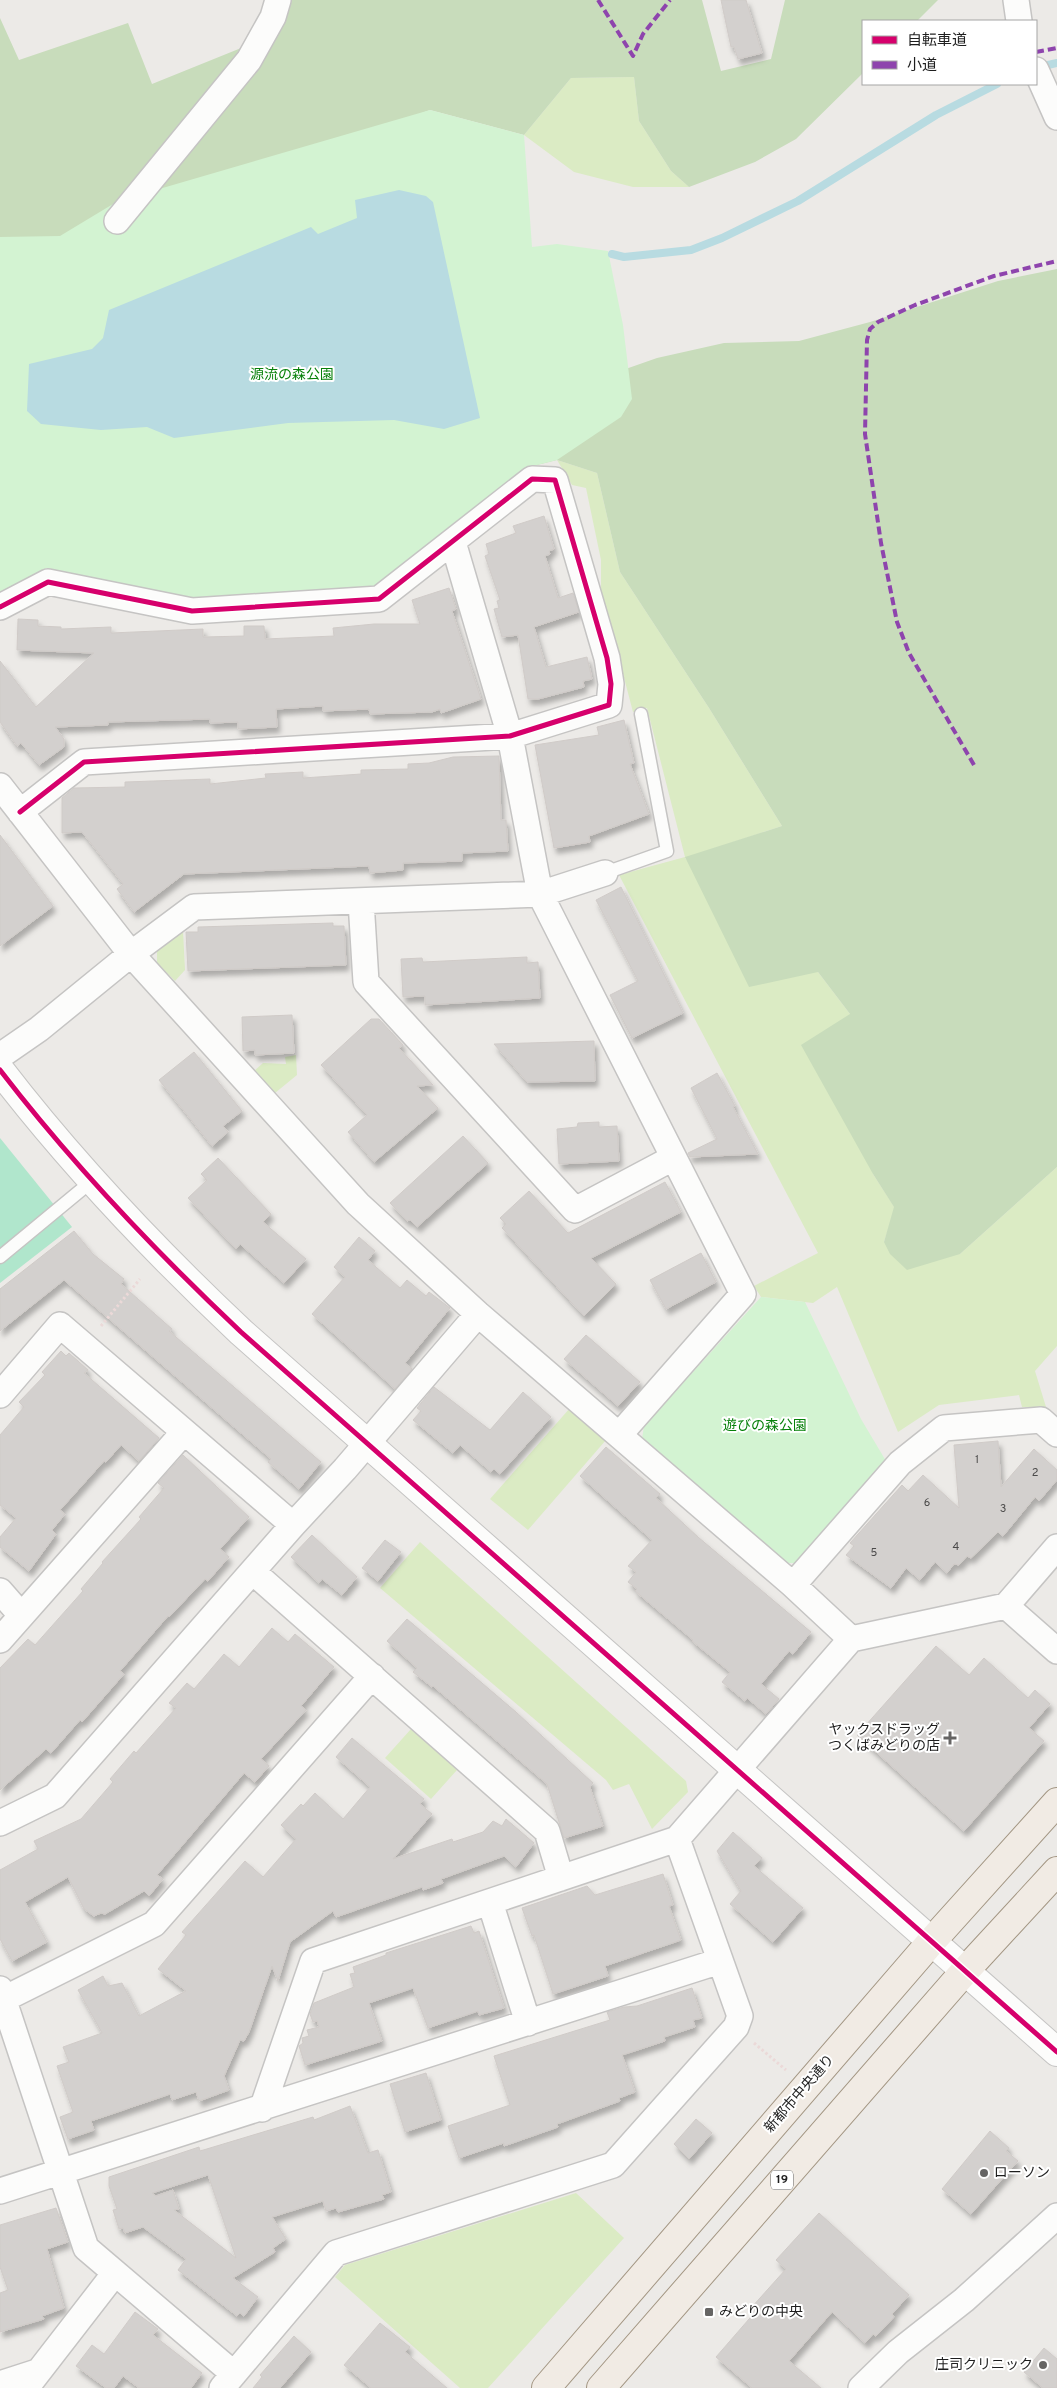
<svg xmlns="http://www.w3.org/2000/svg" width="1057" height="2388" viewBox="0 0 1057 2388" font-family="Overpass,'Noto Sans JP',sans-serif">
  <defs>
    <filter id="shadow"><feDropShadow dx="3" dy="5.5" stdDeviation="2.5" flood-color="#0004"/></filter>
  </defs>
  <rect width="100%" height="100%" fill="#eceae7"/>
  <!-- grass -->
  <path fill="#dbebc4" d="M634,77L639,121L671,171L689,187H633L574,172L524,135L571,78Z
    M557,460L597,473L620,572L709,708L782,826L685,858L818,972L850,1014L873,1174L895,1208L884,1242L960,1254L1057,1167V1346L1035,1371L1046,1407H1022L1019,1395L939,1405L898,1432L837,1287L813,1303L761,1297L754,1286L818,1253L619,875L685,857L647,708L633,712L601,590V560L586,488L572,485Z
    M183,931L185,970L175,981L157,963V951Z
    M296,1055L297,1075L275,1093L254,1071L263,1063L286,1064L285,1057Z
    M570,1408L606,1440L528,1530L490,1499Z
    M420,1542L686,1781L688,1792L652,1829L629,1784L613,1790L606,1780L380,1588Z
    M411,1729L457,1770L431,1799L385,1758Z
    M576,2193L624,2238L488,2388H460L335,2277L345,2265Z"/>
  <!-- forest -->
  <path fill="#c8dcbb" d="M269,0H702L721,71L771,59L785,0H938L917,21H863V73L796,139L755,162L689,187L671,171L639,121L634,77L571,78L524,135L430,110L0,272V18L19,60L128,23L152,84L251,44Z
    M1057,269V1167L960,1254L907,1270L890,1254L884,1242L894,1207L873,1174L801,1045L850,1014L818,972L749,987L685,857L782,826L709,708L620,572L597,473L557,460L525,468L373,588L195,598L46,568L0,592V473L543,398L657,358L724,343L799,341L870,322L998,281Z"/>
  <!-- park -->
  <path fill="#d3f3d2" d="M430,110L524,135L532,247L557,244L608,251L623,325L632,399L621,417L557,460L525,468L373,588L195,598L46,568L0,592V237L60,236L118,201Z
    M761,1297L805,1302L861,1419L886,1461L797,1563H784L642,1439L644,1426Z"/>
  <!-- pitch -->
  <path fill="#b0e6cc" d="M0,1138L72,1227L0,1283Z"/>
  <!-- water -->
  <path fill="#b8dbe1" d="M399,190L426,196L433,202L480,418L444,429L394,420L288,423L174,438L147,427L101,430L41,424L27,411L29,364L92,349L103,338L109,310L311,227L318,234L357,218L355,200Z"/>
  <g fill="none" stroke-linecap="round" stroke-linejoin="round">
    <!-- stream -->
    <path stroke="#b8dbe1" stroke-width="8" d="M1048,65L1057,63
      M612,254L624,257L691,250L722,238L798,201L936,115L997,84"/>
  </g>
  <!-- building -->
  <path fill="#d3d0ce" stroke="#d0cbc8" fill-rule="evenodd" filter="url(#shadow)" d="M721,0H746L762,53L738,59L734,47H731Z
    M544,516L554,549L549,551L550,554L545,556L558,598L573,593L579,612L534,627L546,667L587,657L592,679L583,681L584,687L538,699H528L518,635L502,637L494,609L499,608L497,601L500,600L485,556L489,554L486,544L516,533L513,526Z
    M449,588L456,609L452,611L481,699L441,713L440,709L432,712L370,714L369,709L323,711V706L276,709L277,727L238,729V722L210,723V719L108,722V725L55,727L64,739V747L39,765L21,743L17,746L0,722V661L36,707L94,653L17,650L18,619L38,620V626L61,627V629L111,627V633L203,629V637L244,636V626H264L265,639L334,636L333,628L374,624H420L412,600Z
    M624,720L634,763L630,764L649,814L589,836L590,842L554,848L535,745L599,735L597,727Z
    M499,756L501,820H506L508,851L462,853V861L403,863V870L370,873L369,866L184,874L134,912L117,889L123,884L82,832L62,833V798L74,788L125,787V782L210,779V784L266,778L265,774L303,772V778L361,774V770L408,769V764L429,763L453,757Z
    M0,835L53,906L0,946Z
    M621,887L683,1013L632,1038L610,995L638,981L596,900Z
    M333,923V926H344L346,965L188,971L186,932H198V927Z
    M527,957V963L538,962L540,998L425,1005V996L403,997L401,959L422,958L423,962Z
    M292,1015L294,1053L255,1055V1050L243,1051L242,1017Z
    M371,1019H379L403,1045L399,1048L433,1085L417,1086L438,1108L374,1162L348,1132L367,1115L321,1065Z
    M594,1041L595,1081L527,1082L494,1044Z
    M194,1052L242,1111L223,1126L228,1132L212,1146L159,1080Z
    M717,1073L735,1106L733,1107L758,1154L690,1157L688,1153L717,1139L691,1088Z
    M599,1122V1127L617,1126L619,1161L559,1164L557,1129L577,1127L578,1123Z
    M463,1136L488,1163L417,1227L410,1220L407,1221L390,1203Z
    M218,1158L271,1214L263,1222L306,1259L284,1283L240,1244L236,1249L188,1198L207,1180L201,1174Z
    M665,1182L681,1212L591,1258L616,1284L584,1316L502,1228L506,1224L500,1218L529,1191L568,1233Z
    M74,1231L93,1254L124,1279L121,1284L172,1329L169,1331L321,1462L299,1489L268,1462L271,1459L64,1280L0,1331V1289Z
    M359,1237L375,1251L368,1260L400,1288L407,1280L426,1296L429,1292L450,1308L405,1363L412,1369L395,1389L312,1314L345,1277L334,1267Z
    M701,1253L716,1282L666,1309L650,1280Z
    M586,1335L640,1382L618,1406L564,1359Z
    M61,1351L66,1356L69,1353L88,1370L84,1373L159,1438L139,1461L121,1445L106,1462L104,1461L60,1510L65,1514L52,1530L56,1534L29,1571L0,1547V1537L16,1518L0,1505V1435L24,1407L19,1402L45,1375L42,1372Z
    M434,1387L490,1430L523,1392L551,1417L500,1474L494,1469L491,1472L460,1445L453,1453L413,1420L421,1411L417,1408Z
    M998,1441L1001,1487L1034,1449L1057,1470V1480L1039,1501L1035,1497L1003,1536L998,1532L971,1558L967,1556L959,1565L954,1564L947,1573L935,1562L920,1580L906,1568L891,1588L846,1555L854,1546L850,1543L902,1485L908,1491L923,1475L959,1508L954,1445Z
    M606,1447L660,1494L656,1498L698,1537L811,1632L793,1654L789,1651L761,1684L779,1699L766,1714L747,1698L745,1701L722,1682L730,1672L692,1641L693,1640L635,1591L637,1589L628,1582L636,1572L628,1566L652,1540L580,1476Z
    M183,1455L249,1517L220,1549L229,1557L208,1581L205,1579L169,1617L168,1616L120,1671L124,1674L82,1722L80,1720L51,1753L46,1749L0,1790V1668L28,1639L35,1645L83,1591L81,1589L103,1563L102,1562L141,1519L139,1517L164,1488L158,1483Z
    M312,1535L357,1577L342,1595L322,1579L319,1583L291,1557Z
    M385,1540L401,1552L378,1581L362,1568Z
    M407,1619L516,1712L593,1783L590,1787L603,1826L564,1838L547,1784L433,1686L432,1687L413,1672L417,1668L387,1641Z
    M272,1628L288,1642L295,1634L334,1667L301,1706L306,1710L261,1759L269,1766L255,1782L244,1773L157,1875L163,1879L149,1896L144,1891L105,1914L101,1913L94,1916L84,1909L68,1877L25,1902L47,1942L12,1961L0,1939V1870L38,1849L34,1841L81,1819L113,1782L110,1779L134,1751L136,1753L176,1708L169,1703L187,1683L194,1689L224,1654L239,1667Z
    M936,1646L969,1675L984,1658L1028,1698L1035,1690L1050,1704L1029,1728L1044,1741L964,1831L857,1735Z
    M352,1738L424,1799L420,1804L432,1814L393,1859L452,1839L453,1842L483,1832L493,1821L502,1826L506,1819L534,1843L516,1867L504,1856L441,1879L443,1883L423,1890L422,1887L336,1917L333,1911L290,1942L278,1981L272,1966L249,2032L244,2041L240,2040L224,2076L229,2090L199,2101L196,2092L172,2100L170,2094L91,2121L94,2130L68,2139L60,2117L73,2112L57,2066L69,2062L63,2047L102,2033L78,1990L103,1976L108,1986L122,1983L139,2016L186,1991L158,1969L186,1935L182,1932L245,1861L263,1877L296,1839L281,1825L301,1804L303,1806L315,1793L343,1819L370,1787L336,1757Z
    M733,1832L762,1858L754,1866L803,1908L773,1942L730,1904L741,1891L717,1851Z
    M663,1874L673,1905L669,1906L681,1940L605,1966L608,1976L553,1994L534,1935L532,1936L522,1908L587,1886L595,1895Z
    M471,1926L474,1933L479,1931L504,2008L479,2015L478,2011L428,2028L413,1988L369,2003L382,2041L305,2065L299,2046L303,2043L302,2038L309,2036L307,2030L319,2027L317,2021L313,2022L310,2014L314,2003L354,1987L350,1974L355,1973L353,1967L386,1955V1953Z
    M692,1988L702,2018L693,2020L695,2027L664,2037L665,2041L622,2055L635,2092L619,2098L620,2101L557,2124L558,2127L504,2146V2143L459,2158L448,2126L510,2105L494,2056L610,2020L607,2012L624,2007L637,2006Z
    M426,2073L441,2120L405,2132L390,2084Z
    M350,2106L368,2153L378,2150L391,2192L382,2195L384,2199L338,2212L336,2208L326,2211L323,2201L272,2217L286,2239L273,2248L275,2252L233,2278L258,2297L244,2316L240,2313L237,2316L178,2270L186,2259L143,2227L125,2233L123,2228L119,2229L113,2210L117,2209L109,2186V2177L199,2147L200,2151L313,2117L314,2120ZM208,2175L236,2258L174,2210L179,2209L173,2190L156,2196L152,2193Z
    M696,2119L712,2133L689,2159L674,2144Z
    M990,2131L1009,2148L1006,2151L1018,2161L971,2214L942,2189Z
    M56,2208L68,2242L47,2249L64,2308L42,2316L44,2319L0,2332V2293L8,2290L0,2267V2225Z
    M819,2213L909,2295L892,2314L894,2317L876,2336L873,2334L865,2343L832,2312L789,2361L821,2388H752L716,2357L756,2311L751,2308L786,2269L776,2260Z
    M135,2312L158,2329L153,2335L202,2373L191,2388H139L123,2376L114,2388H106L76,2366L92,2345L104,2354Z
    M380,2323L410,2347L405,2352L447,2388H371L344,2365Z
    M294,2336L311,2352L280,2388H253L262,2377L260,2375Z
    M1044,2348L1057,2359V2388H1043L1024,2372Z"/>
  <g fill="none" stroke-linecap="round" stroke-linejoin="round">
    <defs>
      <path id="service" d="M605,873L667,851L641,714
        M0,1257L92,1181"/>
      <path id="minor" d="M1016,0L1019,21
        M1036,70L1057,117
        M117,221L249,60L273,17L278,0
        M453,542L510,736L540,894L743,1294L620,1434
        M0,607L48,582L192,611L379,599L532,479L555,480L607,658L611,684L609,705L510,736L84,762L20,812
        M0,786L131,954L358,1204L478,1314L793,1585L851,1639
        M361,901L366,982L575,1210L673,1158
        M0,1056L39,1029L131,954L194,907L540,894L605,873
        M0,1395L60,1325L293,1525
        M253,1572L547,1831L561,1878
        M793,1585L900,1463L944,1428L1041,1420L1057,1434
        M0,1591L21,1615
        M1006,1606L1057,1547
        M0,1640L184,1432
        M0,1823L55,1796L293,1525L345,1469L478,1314
        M490,1902L528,2023
        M0,1989L86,2248L234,2374
        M0,2001L154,1924L372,1676
        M262,2109L313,1961L677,1839L851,1639L1006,1606L1057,1651
        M0,2191L720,1961
        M0,2384L37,2372
        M26,2388L115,2273
        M222,2388L336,2253L613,2165L736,2027L740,2016L677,1839
        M861,2388L898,2352L964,2300L1057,2216"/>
      <path id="tertiary" d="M0,1070C73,1165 154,1250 241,1332L1057,2052"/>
      <path id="primary" d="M546,2388L931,1942L1057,1802
        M601,2388L964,1972L1057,1871"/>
    </defs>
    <!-- service casing -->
    <use href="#service" stroke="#c5c4c3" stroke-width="15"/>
    <!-- minor casing -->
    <use href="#minor" stroke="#c5c4c3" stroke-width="28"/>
    <!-- tertiary casing -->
    <use href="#tertiary" stroke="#c5c4c3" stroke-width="30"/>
    <!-- primary casing -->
    <use href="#primary" stroke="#a39683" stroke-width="30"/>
    <!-- path -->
    <path stroke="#ebd9d8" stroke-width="3" stroke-dasharray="2.5 2.5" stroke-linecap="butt" d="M101,1326L140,1279
      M754,2043L786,2070"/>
    <!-- service -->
    <use href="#service" stroke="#fcfcfb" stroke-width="12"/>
    <!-- minor -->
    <use href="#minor" stroke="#fcfcfb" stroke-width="25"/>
    <!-- tertiary -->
    <use href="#tertiary" stroke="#fcfcfb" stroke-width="28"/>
    <!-- primary -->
    <use href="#primary" stroke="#f1ebe4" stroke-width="28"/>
    <!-- quiet -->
    <path stroke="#8e44ad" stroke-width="4" stroke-dasharray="8 4" stroke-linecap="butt" d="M598,0L633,56L643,34L670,0
      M1036,52L1057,48
      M974,765L909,653L897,622L881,543L865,434L867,340L870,329L878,322L915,305L994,276L1057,261"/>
    <defs>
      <path id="cycleway" d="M0,607L48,582L192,611L379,599L532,479L555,480L607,658L611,684L609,705L510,736L84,762L20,812
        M0,1070C73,1165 154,1250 241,1332L1057,2052"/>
    </defs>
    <!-- cycleway casing -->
    <use href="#cycleway" stroke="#fff" stroke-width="8"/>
    <!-- cycleway -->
    <use href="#cycleway" stroke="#d6006c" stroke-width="5"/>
  </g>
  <!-- markers -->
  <g fill="#666564" stroke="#fff" stroke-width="2">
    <path d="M947.5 1730.5h5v5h5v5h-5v5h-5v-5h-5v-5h5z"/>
    <circle cx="984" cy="2173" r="5"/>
    <rect x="704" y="2307" width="10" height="10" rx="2.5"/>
    <circle cx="1043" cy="2365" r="5"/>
  </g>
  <g text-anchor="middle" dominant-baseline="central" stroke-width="4" stroke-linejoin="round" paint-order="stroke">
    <!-- number labels -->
    <g font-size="11" fill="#4b4a4a">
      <text x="977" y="1460">1</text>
      <text x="1035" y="1473">2</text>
      <text x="927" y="1503">6</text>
      <text x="1003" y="1509">3</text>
      <text x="956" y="1547">4</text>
      <text x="874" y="1553">5</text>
    </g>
    <!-- shield labels -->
    <rect fill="#fff" stroke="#626262" stroke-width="1" x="771" y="2170.5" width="22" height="19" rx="4"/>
    <g font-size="12" font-weight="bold" fill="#1e1e1e">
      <text x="782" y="2180">19</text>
    </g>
    <!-- park labels -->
    <g font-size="14" fill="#07810a" stroke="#fff">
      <text x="292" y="375">源流の森公園</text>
      <text x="765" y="1426">遊びの森公園</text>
    </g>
    <!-- poi labels -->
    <g font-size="14" fill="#1e1e1e" stroke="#fff" text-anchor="end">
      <text x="940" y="1730">ヤックスドラッグ<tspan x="940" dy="16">つくばみどりの店</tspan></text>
      <text x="994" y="2173" text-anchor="start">ローソン</text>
      <text x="719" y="2312" text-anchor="start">みどりの中央</text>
      <text x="1033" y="2365">庄司クリニック</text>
    </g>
    <!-- street labels -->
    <g font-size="14" fill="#1e1e1e" stroke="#fff">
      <text transform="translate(800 2094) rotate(-49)">新都市中央通り</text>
    </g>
  </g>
  <!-- legend -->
  <rect x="862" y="20" width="175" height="65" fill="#ffffff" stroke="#a5a5a5"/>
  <rect x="872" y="36" width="25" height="8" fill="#d6006c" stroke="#a5a5a5"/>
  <text x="907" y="45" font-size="15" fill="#1e1e1e">自転車道</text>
  <rect x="872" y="61" width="25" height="8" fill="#8e44ad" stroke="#a5a5a5"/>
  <text x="907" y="70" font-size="15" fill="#1e1e1e">小道</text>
</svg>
